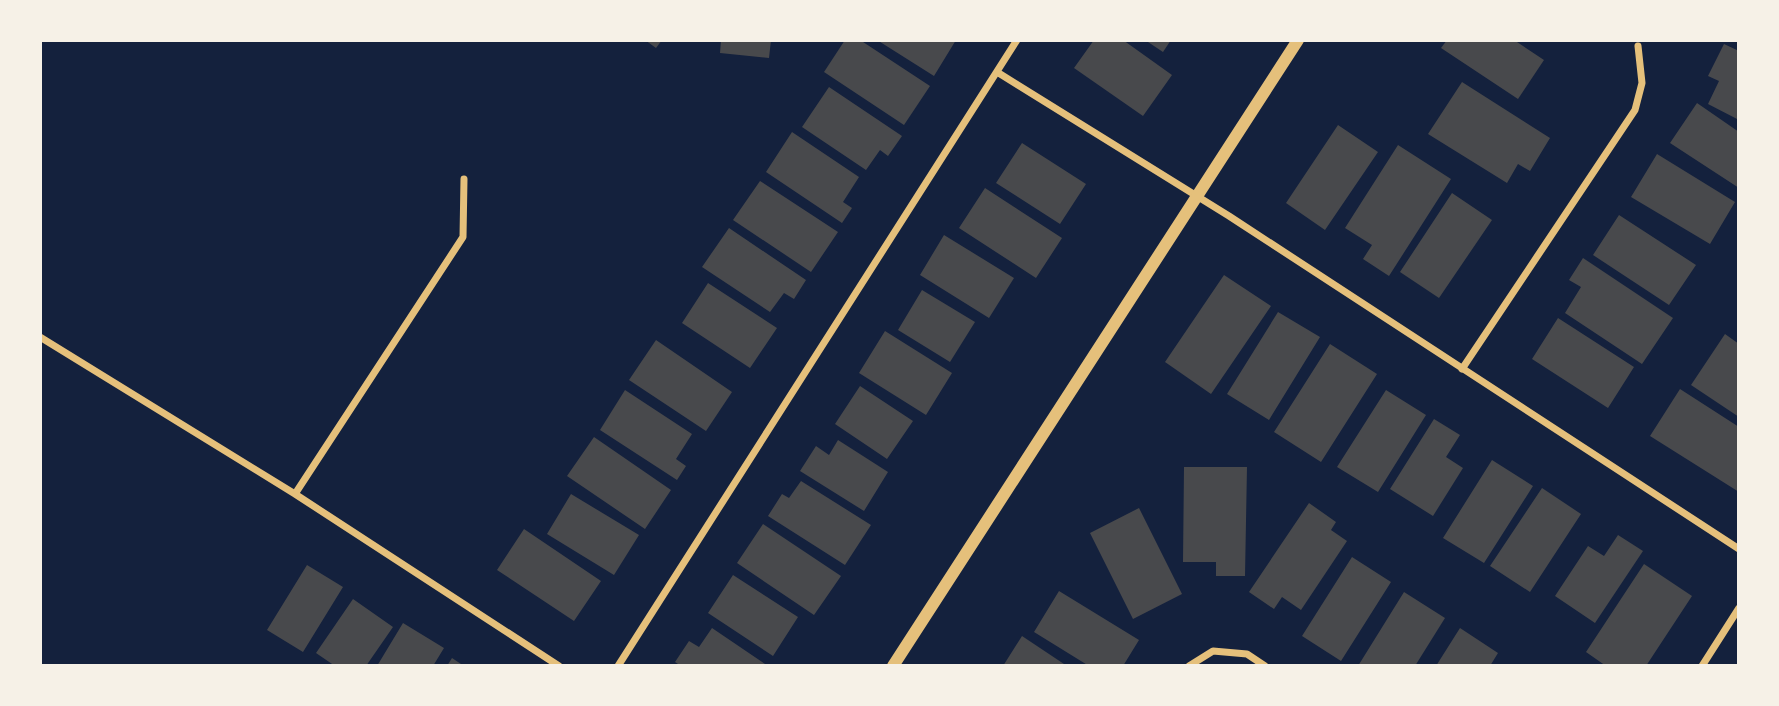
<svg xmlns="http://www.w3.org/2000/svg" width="1779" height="706" viewBox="0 0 1779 706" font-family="'Noto Sans',sans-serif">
  <rect width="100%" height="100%" fill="#14213d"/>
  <!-- building -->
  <path fill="#48494c" d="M645,40H662L656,48Z
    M721,40H771L769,58L720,53Z
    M845,40H860L930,86L904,125L824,72Z
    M877,40H956L934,76Z
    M1094,40H1123L1172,75L1143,116L1074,68Z
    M1145,40H1171L1163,52Z
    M1447,40H1514L1544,60L1518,99L1441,48Z
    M1724,44L1739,51V120L1708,104L1719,81L1708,76Z
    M1462,82L1550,138L1530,171L1518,164L1507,183L1428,134Z
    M829,87L902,136L888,156L880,150L866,170L802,127Z
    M1697,103L1739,132V188L1670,143Z
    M1338,125L1378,152L1325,230L1286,203Z
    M792,132L859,177L843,202L852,208L842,223L766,172Z
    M1022,143L1086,184L1060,224L996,183Z
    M1398,145L1451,179L1389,276L1363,259L1372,245L1345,228Z
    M1657,154L1735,202L1710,244L1631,197Z
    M760,181L838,232L811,272L733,220Z
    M985,188L1062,238L1036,278L959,228Z
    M1452,193L1492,220L1439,298L1400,272Z
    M1619,215L1696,265L1669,305L1593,255Z
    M729,228L806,280L794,299L784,293L770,312L702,267Z
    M944,235L1014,278L989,318L920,275Z
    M1583,258L1673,318L1642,364L1565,313L1581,287L1569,280Z
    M1224,275L1271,306L1211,394L1165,362Z
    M708,283L777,328L750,368L682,323Z
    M922,290L975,322L950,362L898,330Z
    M1278,312L1320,337L1269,420L1227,394Z
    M1558,318L1634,367L1608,408L1532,359Z
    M885,331L952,373L926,415L859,373Z
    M1725,334L1739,344V417L1691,385Z
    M656,340L732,392L706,431L629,380Z
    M1330,344L1377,374L1321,462L1274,432Z
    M860,386L913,421L887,459L835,424Z
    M1680,389L1739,427V492L1650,436Z
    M625,390L692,434L676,459L686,466L677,480L600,430Z
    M1386,390L1426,415L1378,492L1337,467Z
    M1434,419L1460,435L1446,457L1463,468L1433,516L1390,489Z
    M594,437L671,490L645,529L567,476Z
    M838,440L888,472L864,511L800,471L816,446L829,455Z
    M1492,460L1533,486L1484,563L1443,538Z
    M1184,467H1247L1245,576H1216V562H1183Z
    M801,481L871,525L845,565L768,516L782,494L789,498Z
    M1542,488L1581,514L1530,592L1490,566Z
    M571,494L639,535L614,575L547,534Z
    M1309,503L1336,522L1331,530L1347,541L1301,610L1282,597L1274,609L1249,592Z
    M1139,508L1182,594L1133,619L1090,533Z
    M763,524L841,576L814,615L737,563Z
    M524,529L601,581L574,621L497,570Z
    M1618,535L1643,551L1595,623L1555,596L1588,546L1604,556Z
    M1352,557L1391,582L1341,661L1302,636Z
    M1644,564L1692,596L1646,666H1606L1586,652Z
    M307,565L343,587L303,652L267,630Z
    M733,575L798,617L773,656L708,613Z
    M1059,591L1139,640L1123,666H1089L1034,632Z
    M1404,592L1445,618L1415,666H1358Z
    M353,599L393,627L366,666H335L316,653Z
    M403,623L444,648L433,666H377Z
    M712,628L768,666H681L675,662L689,641L699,647Z
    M1460,628L1498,653L1490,666H1436Z
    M1022,636L1067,666H1003Z
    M452,658L464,666H447Z"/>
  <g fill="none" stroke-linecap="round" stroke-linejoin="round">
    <!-- minor -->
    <path stroke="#e5c07b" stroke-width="7" d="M997,72L1229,216L1739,549
      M40,337L295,494L559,666
      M1462,369L1635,110L1642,83L1638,46
      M295,494L463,237L464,179
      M618,666L1017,40
      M1189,666L1213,651L1247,654L1265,666
      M1702,666L1739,608"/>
    <!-- tertiary -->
    <path stroke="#e5c07b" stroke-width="12" d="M893,666L1298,40"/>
  </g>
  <!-- border -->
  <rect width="1779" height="706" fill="none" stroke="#f6f1e7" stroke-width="84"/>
</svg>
